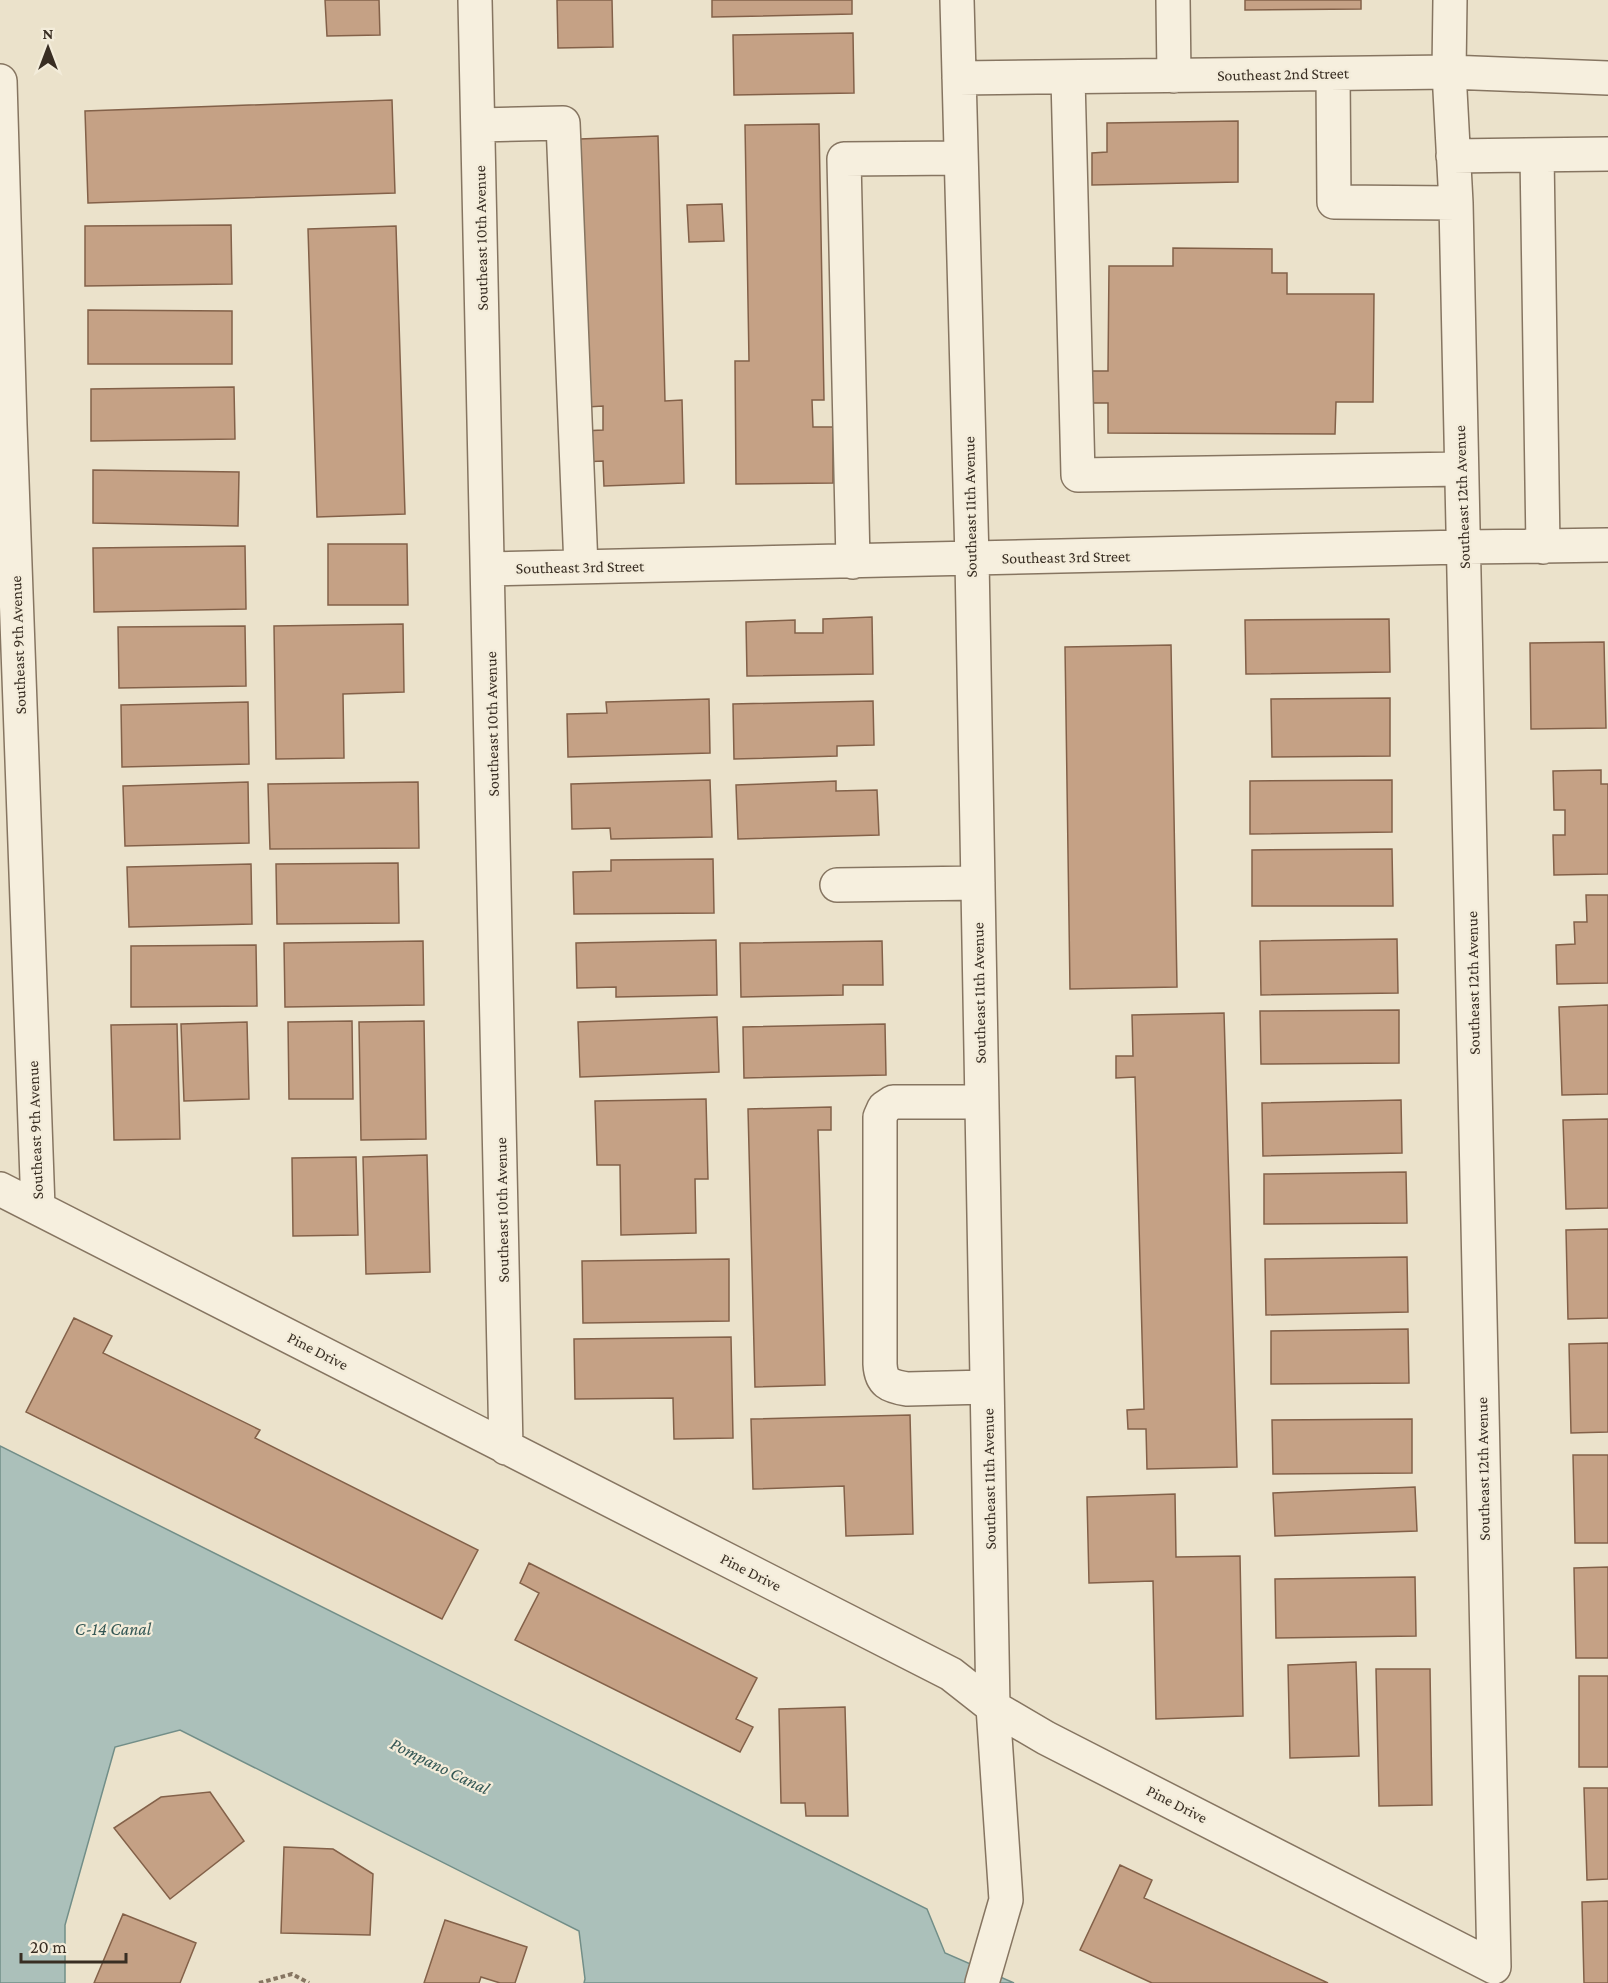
<svg xmlns="http://www.w3.org/2000/svg" width="1608" height="1983" viewBox="0 0 1608 1983" font-family="'Crimson Pro',serif">
  <rect width="100%" height="100%" fill="#ebe2cb"/>
  <!-- water -->
  <path fill="#abc0ba" stroke="#728e88" stroke-width="1.5" d="M0,1446L927,1909L945,1953L1014,1983H584L585,1979L579,1931L180,1730L115,1747L65,1925V1983H0Z"/>
  <!-- building -->
  <path fill="#c5a185" stroke="#836149" stroke-width="1.5" d="M325,0H379L380,35L327,36Z
    M557,0H612L613,47L558,48Z
    M712,0H852V14L712,17Z
    M1245,0H1361V9L1245,10Z
    M853,33L854,93L734,95L733,35Z
    M392,100L395,193L88,203L85,111Z
    M1238,121V182L1092,185V153L1107,152V123Z
    M819,124L824,400H812L813,427H833V483L736,484L735,361H749L745,125Z
    M658,136L665,401L682,400L684,483L604,486L603,461L582,462V431L603,430V406L587,407L580,139Z
    M722,204L724,241L689,242L687,205Z
    M231,225L232,284L85,286V226Z
    M396,226L405,514L317,517L308,229Z
    M1173,248L1272,249V273H1287V294H1374L1373,402H1336L1335,434L1108,433V403H1089L1090,371H1108L1109,266H1173Z
    M88,310L232,311V364H88Z
    M234,387L235,439L91,441V389Z
    M93,470L239,472L238,526L93,523Z
    M328,544H407L408,605H328Z
    M245,546L246,609L94,612L93,548Z
    M872,617L873,674L747,676L746,622L795,620V633H823V619Z
    M1389,619L1390,672L1246,674L1245,620Z
    M403,624L404,692L343,694L344,758L276,759L274,626Z
    M245,626L246,686L119,688L118,627Z
    M1604,642L1606,728L1531,729L1530,643Z
    M1171,645L1177,987L1070,989L1065,647Z
    M1390,698V756L1272,757L1271,699Z
    M709,699L710,753L568,757L567,714L607,713L606,702Z
    M873,701L874,745L837,746V756L734,759L733,704Z
    M248,702L249,764L122,767L121,705Z
    M1601,770V784H1608V874L1554,875L1553,835H1565V810H1554L1553,771Z
    M710,780L712,837L611,839L610,828L572,829L571,784Z
    M1392,780V832L1250,834V781Z
    M836,781V791L877,790L879,835L738,839L736,785Z
    M248,782L249,843L125,846L123,786Z
    M418,782L419,848L270,849L268,784Z
    M1392,849L1393,906H1252V850Z
    M713,859L714,913L574,914L573,872L611,871V860Z
    M398,863L399,923L277,924L276,864Z
    M251,864L252,924L129,927L127,867Z
    M1586,895H1608V983L1557,984L1556,945L1575,944L1574,922H1587Z
    M1397,939L1398,993L1261,995L1260,941Z
    M716,940L717,995L616,997V987L577,988L576,943Z
    M423,941L424,1005L285,1007L284,943Z
    M882,941L883,985H843V995L741,997L740,943Z
    M256,945L257,1006L131,1007V946Z
    M1608,1005V1094L1562,1095L1559,1007Z
    M1399,1010V1063L1261,1064L1260,1011Z
    M1224,1013L1237,1467L1147,1469L1146,1429H1128L1127,1410L1144,1409L1135,1077L1116,1078V1056H1133L1132,1015Z
    M717,1017L719,1072L580,1077L578,1022Z
    M352,1021L353,1099H289L288,1022Z
    M424,1021L426,1139L361,1140L359,1022Z
    M247,1022L249,1099L184,1101L181,1024Z
    M177,1024L180,1139L114,1140L111,1025Z
    M885,1024L886,1075L744,1078L743,1027Z
    M706,1099L708,1179H695L696,1233L621,1235L620,1165H597L595,1101Z
    M1401,1100L1402,1153L1263,1156L1262,1103Z
    M831,1107V1130H818L825,1385L755,1387L748,1109Z
    M1608,1119V1208L1566,1209L1563,1120Z
    M427,1155L430,1272L366,1274L363,1157Z
    M356,1157L358,1235L293,1236L292,1158Z
    M1406,1172L1407,1223L1264,1224V1174Z
    M1608,1229V1318L1568,1319L1566,1230Z
    M1407,1257L1408,1312L1266,1315L1265,1259Z
    M729,1259V1321L583,1323L582,1261Z
    M74,1318L112,1336L103,1353L260,1430L255,1438L478,1550L442,1619L26,1412Z
    M1408,1329L1409,1383L1271,1384V1331Z
    M731,1337L733,1438L674,1439L673,1398L575,1399L574,1339Z
    M1608,1343V1432L1571,1433L1569,1344Z
    M910,1415L913,1534L846,1536L844,1486L753,1489L751,1419Z
    M1412,1419V1473L1273,1474L1272,1420Z
    M1573,1455H1608V1543H1575Z
    M1415,1487L1417,1531L1275,1536L1273,1493Z
    M1175,1494L1176,1557L1240,1556L1243,1716L1156,1719L1153,1581L1089,1583L1087,1497Z
    M529,1563L757,1678L736,1719L753,1727L740,1752L515,1640L539,1593L520,1583Z
    M1608,1567V1658H1576L1574,1568Z
    M1415,1577L1416,1636L1276,1638L1275,1579Z
    M1356,1662L1359,1756L1290,1758L1288,1665Z
    M1376,1669H1430L1432,1805L1379,1806Z
    M1579,1676H1608V1767H1579Z
    M845,1707L848,1816H806L805,1803H781L779,1709Z
    M1584,1788H1608V1879L1587,1880Z
    M210,1792L244,1841L170,1899L114,1828L161,1797Z
    M284,1847L333,1849L373,1874L370,1935L281,1933Z
    M1120,1865L1152,1880L1144,1898L1328,1983H1152L1080,1950Z
    M1608,1901V1983H1584L1582,1902Z
    M123,1914L196,1943L180,1983H94Z
    M445,1920L527,1947L515,1983H500L481,1977L479,1983H424Z"/>
  <g fill="none" stroke-linecap="round" stroke-linejoin="round">
    <defs>
      <path id="minor" d="M475,0L506,1448
        M957,0L972,559L993,1707L1006,1900L982,1983
        M1173,0L1174,76
        M1333,74L1334,202L1456,203
        M959,78L1449,72L1608,78
        M1068,78L1078,475L1461,469
        M0,81L10,425L38,1208
        M478,125L563,123L581,567
        M1537,155L1543,547
        M1453,156L1608,154
        M853,562L844,159L961,158
        M489,569L1463,547L1608,545
        M837,885L978,883
        M981,1102H893L884,1108L880,1117V1364C881,1383 889,1386 907,1389L987,1387
        M0,1189L951,1674L993,1707L1046,1738L1494,1967L1456,203L1449,72L1450,0"/>
    </defs>
    <!-- minor casing -->
    <use href="#minor" stroke="#867561" stroke-width="36"/>
    <!-- path -->
    <path stroke="#867561" stroke-width="4" stroke-dasharray="4.5 3" stroke-linecap="butt" d="M259,1983L292,1974L309,1983"/>
    <!-- minor -->
    <use href="#minor" stroke="#f6efde" stroke-width="33"/>
  </g>
  <g text-anchor="middle" dominant-baseline="central" stroke-width="4.5" stroke-linejoin="round" paint-order="stroke">
    <!-- street labels -->
    <g font-size="16" fill="#392e23" stroke="#f3ecda">
      <text transform="translate(1283 74) rotate(-1)">Southeast 2nd Street</text>
      <text transform="translate(481 238) rotate(-91)">Southeast 10th Avenue</text>
      <text transform="translate(1462 497) rotate(-92)">Southeast 12th Avenue</text>
      <text transform="translate(970 507) rotate(-91)">Southeast 11th Avenue</text>
      <text transform="translate(1066 557) rotate(-1)">Southeast 3rd Street</text>
      <text transform="translate(580 567) rotate(-1)">Southeast 3rd Street</text>
      <text transform="translate(18 645) rotate(-92)">Southeast 9th Avenue</text>
      <text transform="translate(492 724) rotate(-91)">Southeast 10th Avenue</text>
      <text transform="translate(1473 983) rotate(-91)">Southeast 12th Avenue</text>
      <text transform="translate(979 993) rotate(-91)">Southeast 11th Avenue</text>
      <text transform="translate(35 1130) rotate(-92)">Southeast 9th Avenue</text>
      <text transform="translate(502 1210) rotate(-91)">Southeast 10th Avenue</text>
      <text transform="translate(318 1351) rotate(27)">Pine Drive</text>
      <text transform="translate(1483 1469) rotate(-91)">Southeast 12th Avenue</text>
      <text transform="translate(989 1479) rotate(-91)">Southeast 11th Avenue</text>
      <text transform="translate(751 1572) rotate(27)">Pine Drive</text>
      <text transform="translate(1177 1804) rotate(27)">Pine Drive</text>
    </g>
    <!-- water labels -->
    <g font-size="18" font-style="italic" fill="#345755" stroke="#f3ecda">
      <text x="113" y="1629">C-14 Canal</text>
      <text transform="translate(440 1766) rotate(26)">Pompano Canal</text>
    </g>
  </g>
  <!-- north arrow -->
  <g transform="translate(48 48)" stroke="#f3ecda" stroke-width="4.5" paint-order="stroke">
  <path d="M0-4.5L10 22L0 15L-10 22Z" fill="#392e23"/>
  <text y="-9" font-size="16" font-weight="bold" text-anchor="middle" fill="#392e23">N</text>
  </g>
  <!-- scale -->
  <path d="M21 1953v9h105v-9" fill="none" stroke="#392e23" stroke-width="3"/>
  <text x="30" y="1953" font-size="18" fill="#392e23" stroke="#f3ecda" stroke-width="4.5" paint-order="stroke">20 m</text>
</svg>
